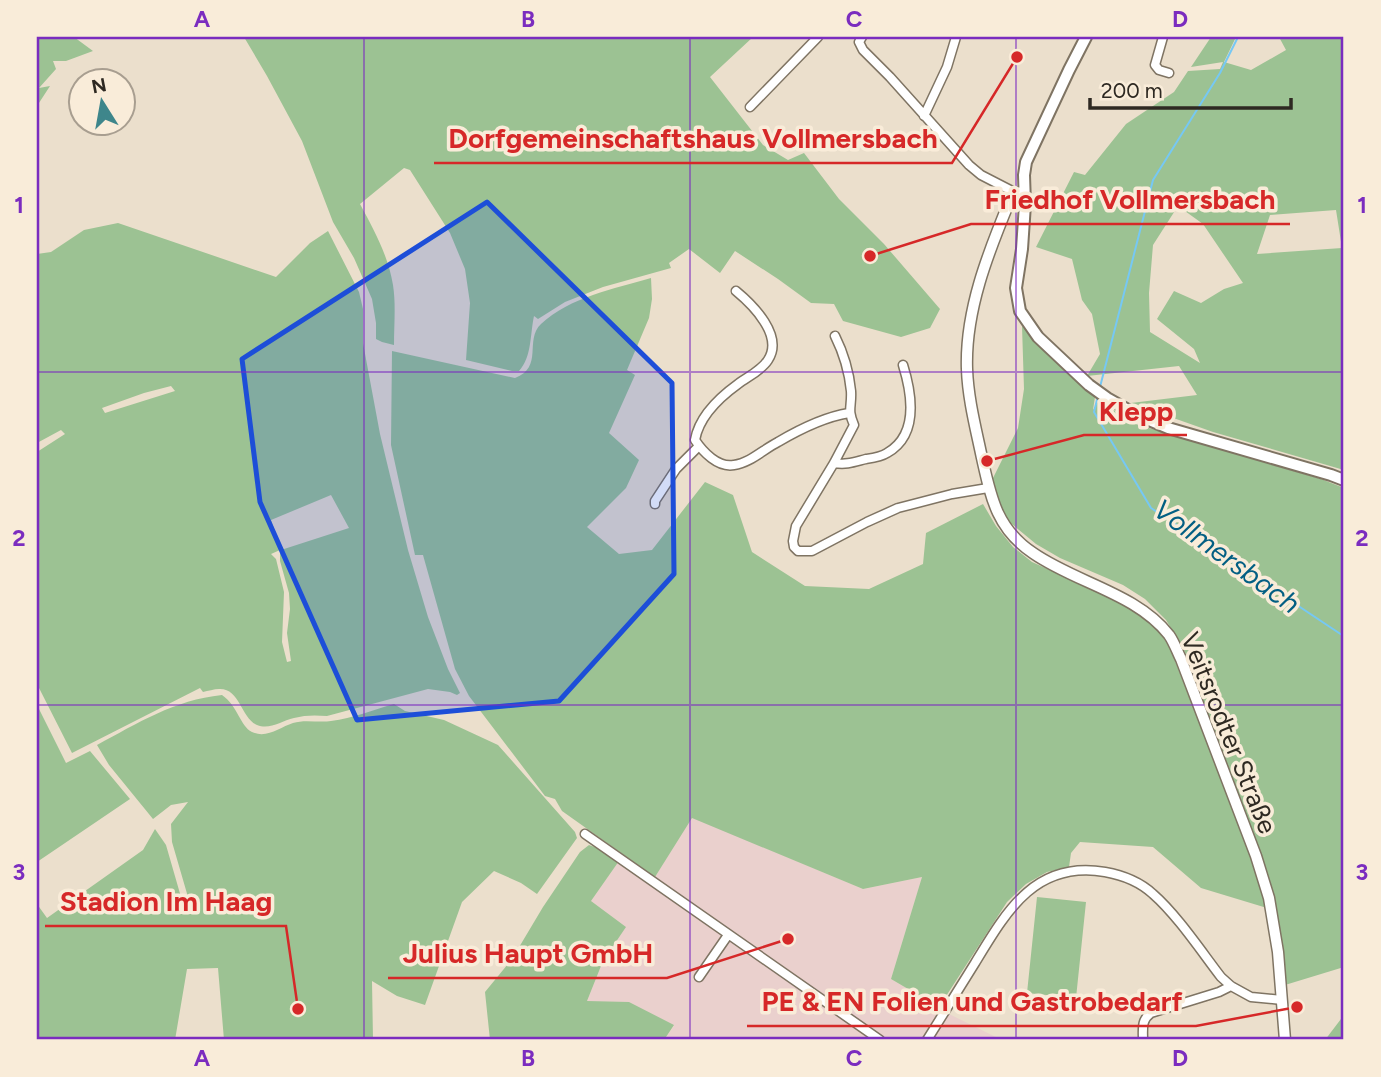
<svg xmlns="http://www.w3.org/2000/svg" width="1381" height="1077" viewBox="0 0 1381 1077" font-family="Figtree,sans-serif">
  <rect width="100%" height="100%" fill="#ebdfcc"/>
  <!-- industrial -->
  <path fill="#ead0cd" d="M692,817L863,889L922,877L891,979L939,1007L949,1014L1002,1040H664L674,1026L587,1001L603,961L625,927L591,901L619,861L655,877Z"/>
  <!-- green -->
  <path fill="#9cc293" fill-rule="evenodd" d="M37,37H74L93,51L66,61H53L56,69L39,88L50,86L37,106Z
    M244,37H753L710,77L763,145L788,160L804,153L839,199L884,244L940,309L930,328L901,337L843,321L834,304L811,303L778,279L735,251L720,273L689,249L669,263L671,268L603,287L565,302L538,319L534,316C530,334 532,357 519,371H512L466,360L470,303L465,269L450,233L410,170L404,168L360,204C374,230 388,255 393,285C396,304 394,325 394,345L382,342L376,339V323L372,299L354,258L333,222L302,141L267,76Z
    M1211,37H1236L1224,62L1251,70L1286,50L1279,37H1344V470L1213,432L1131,403L1197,395L1179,366L1087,376L1100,354L1092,314L1082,300L1072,259L1036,247L1074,172L1085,175L1126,124L1174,92L1188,71L1220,69L1223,62L1191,67ZM1178,206L1203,224L1243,283L1224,289L1201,303L1174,291L1157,319L1194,349L1200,363L1150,332L1149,293L1153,245ZM1336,210L1342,248L1257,254L1270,215Z
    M118,223L276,277L310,243L328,231L359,292L363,309V343L380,434L408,550L428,617L448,669L460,693L457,695L450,692L428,689L327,716C315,715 305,715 294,718C281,721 270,730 257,725C241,718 240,688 219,689C214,689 208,691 203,692L200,688L72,753L37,684V452L65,434L61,430L37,443V254L51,252L84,230ZM171,386L175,391L105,413L102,408L144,393ZM331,495L349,528L281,550L271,520ZM280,550V561L289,593L290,609L287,633L291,661L287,662L282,642L284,592L276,559L271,554Z
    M651,278L652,299L649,318L627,370L635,375L609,433L639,460L626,488L587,527L619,554L652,550L705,482L733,495L752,552L805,586L869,589L923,564L926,533L983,504L996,526L1013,547L1032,562L1125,604L1151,623L1160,632L1170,648L1229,799L1241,802L1184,650L1166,620L1145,599L1123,585L1060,558L1036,544L1007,520L998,502L992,480L1018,428L1024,389L1022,326L1038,344L1095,397L1093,410L1099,400L1132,423L1321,479L1344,488V967L1285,985L1277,914L1267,908L1201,888L1153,847L1080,842L1071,853L1069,867L1047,872L1026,884L1007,902L939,1007L891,979L922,877L863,889L692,818L655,877L562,811L555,799L545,796L469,696L455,669L423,555H415L391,445L392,351L515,378C544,367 524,340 541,324C570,297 614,289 651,278Z
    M222,695C238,706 240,726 252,732C267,739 280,727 293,723C305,719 319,723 331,721C353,718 373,710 394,704L405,711L444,720L498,745L575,832L577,838L537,894L521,883L494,871L462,902L425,1005L397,996L372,981L373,1040H224L218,968L187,969L175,1040H37V904L47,918L143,850L155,829L166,845L183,904L188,897L172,842L171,824L188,802L171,805L153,819L109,765L97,745C138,723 174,700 222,695Z
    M37,705L66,763L90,751L130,799L37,862Z
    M589,845L600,849L619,861L591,901L626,927L603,961L587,1001L629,1002L674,1025L664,1040H490L485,992L512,959L543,907L580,852Z
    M1037,897L1086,902L1076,998L1027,993Z
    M1344,1015V1040H1325Z"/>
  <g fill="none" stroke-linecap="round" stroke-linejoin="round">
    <!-- stream -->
    <path stroke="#76c8f4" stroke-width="2" d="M1100,387L1153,180L1220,73L1238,37
      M1098,396L1094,412L1151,508L1342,635L1344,638"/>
    <defs>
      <path id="minor" d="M862,37L859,42L863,50L890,77L969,165L981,175L1016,193
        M1163,37L1155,65L1159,70L1169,73
        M750,107L818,37
        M924,116L947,67L956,37
        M736,291C753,305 784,336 768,360C761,371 747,377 738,384C720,397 699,417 695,440C703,452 718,468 734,465C750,463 764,449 778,442C800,429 824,417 849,413
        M835,336C844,354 849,371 851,391C852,407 847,409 854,425L834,463L796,526L793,541L794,547L798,551H812L867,522L898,508L952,494L988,488
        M834,463C847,465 854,462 866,459C873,458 881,457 887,453C919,435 912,394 903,365
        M655,504V501L676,469L699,446
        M585,834L880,1040
        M699,977L728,935
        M927,1040C943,1014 959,989 975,963C1006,912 1035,860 1105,872C1122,875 1140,882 1153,894C1177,915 1201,951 1221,977L1231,986L1251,997L1282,1000
        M1143,1040C1143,1029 1141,1020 1151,1013L1219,992L1231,986"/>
      <path id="tertiary" d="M1024,192L1016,193L1010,200C988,253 965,311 967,369C968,399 976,429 982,458C991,498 997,529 1033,553C1076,583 1136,593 1169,635C1174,642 1177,651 1181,659L1256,856L1269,898L1278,952L1285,1040"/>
      <path id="secondary" d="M1086,37L1069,70L1026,162L1024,175L1025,204L1022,249L1016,288L1020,311L1038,337L1089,385L1107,398L1137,415L1168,428L1331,475L1344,480"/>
    </defs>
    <!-- minor casing -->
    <use href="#minor" stroke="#7f7463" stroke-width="11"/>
    <!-- tertiary casing -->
    <use href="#tertiary" stroke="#7f7463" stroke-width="13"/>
    <!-- secondary casing -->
    <use href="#secondary" stroke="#7f7463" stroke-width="14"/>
    <!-- minor -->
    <use href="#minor" stroke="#fff" stroke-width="8"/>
    <!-- tertiary -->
    <use href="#tertiary" stroke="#fff" stroke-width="10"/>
    <!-- secondary -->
    <use href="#secondary" stroke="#fff" stroke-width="10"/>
  </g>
  <!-- marked area -->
  <path fill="#1d4ed8" fill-opacity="0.2" stroke="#1d4ed8" stroke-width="5" stroke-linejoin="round" d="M487,202L672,383L674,574L559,701L357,720L260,502L242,359Z"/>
  <!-- grid -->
  <path fill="none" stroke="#7b2cbf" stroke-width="2" stroke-opacity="0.55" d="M364,37V1040M690,37V1040M1016,37V1040M37,372H1344M37,705H1344"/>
  <g text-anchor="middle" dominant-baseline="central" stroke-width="7" stroke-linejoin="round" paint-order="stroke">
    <!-- street labels -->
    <g font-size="26" fill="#2e2922" stroke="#f9ecd9">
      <text transform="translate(1229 733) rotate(68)">Veitsrodter Straße</text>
    </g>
    <!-- water labels -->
    <g font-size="28" font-style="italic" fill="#035f83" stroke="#f9ecd9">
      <text transform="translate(1227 556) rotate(36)">Vollmersbach</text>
    </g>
  </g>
  <!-- callouts -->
  <path fill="none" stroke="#d62828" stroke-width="2.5" d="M1017 57L952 163H434M870 256L971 224H1290M987 461L1084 435H1187M298 1009L286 926H45M788 939L667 978H388M1297 1007L1196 1026H747"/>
  <g fill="#d62828" stroke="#f9ecd9" stroke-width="2.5">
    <circle cx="1017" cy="57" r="7"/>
    <circle cx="870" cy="256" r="7"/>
    <circle cx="987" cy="461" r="7"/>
    <circle cx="298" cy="1009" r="7"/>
    <circle cx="788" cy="939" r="7"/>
    <circle cx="1297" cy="1007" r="7"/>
  </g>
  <g font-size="28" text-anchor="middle" font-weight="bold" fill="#d62828" stroke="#f9ecd9" stroke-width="7" stroke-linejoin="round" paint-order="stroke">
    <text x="693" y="148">Dorfgemeinschaftshaus Vollmersbach</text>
    <text x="1130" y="209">Friedhof Vollmersbach</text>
    <text x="1136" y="421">Klepp</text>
    <text x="166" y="911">Stadion Im Haag</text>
    <text x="528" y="963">Julius Haupt GmbH</text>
    <text x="972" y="1011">PE &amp; EN Folien und Gastrobedarf</text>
  </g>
  <!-- border -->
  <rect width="1381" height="1077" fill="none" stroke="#f9ecd9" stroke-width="77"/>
  <!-- north arrow -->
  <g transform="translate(102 102) rotate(349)"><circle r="33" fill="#f9ecd9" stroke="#a89e90" stroke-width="2"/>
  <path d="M0-5L12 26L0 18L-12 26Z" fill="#3e868b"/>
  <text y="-10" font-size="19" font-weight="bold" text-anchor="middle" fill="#2e2922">N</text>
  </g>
  <!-- scale -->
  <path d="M1090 98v10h201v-10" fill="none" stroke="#2e2922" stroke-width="3.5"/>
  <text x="1101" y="98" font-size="21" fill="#2e2922" stroke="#f9ecd9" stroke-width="5" paint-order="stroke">200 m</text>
  <rect x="38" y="38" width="1304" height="1000" fill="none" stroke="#7b2cbf" stroke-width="2.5"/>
  <g font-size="23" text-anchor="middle" font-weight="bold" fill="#7b2cbf">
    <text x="202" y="27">A</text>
    <text x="528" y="27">B</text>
    <text x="854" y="27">C</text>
    <text x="1180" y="27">D</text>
    <text x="19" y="213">1</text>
    <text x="1362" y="213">1</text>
    <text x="19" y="546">2</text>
    <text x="1362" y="546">2</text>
    <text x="19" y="880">3</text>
    <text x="1362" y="880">3</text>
    <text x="202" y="1066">A</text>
    <text x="528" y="1066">B</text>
    <text x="854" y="1066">C</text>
    <text x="1180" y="1066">D</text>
  </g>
</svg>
